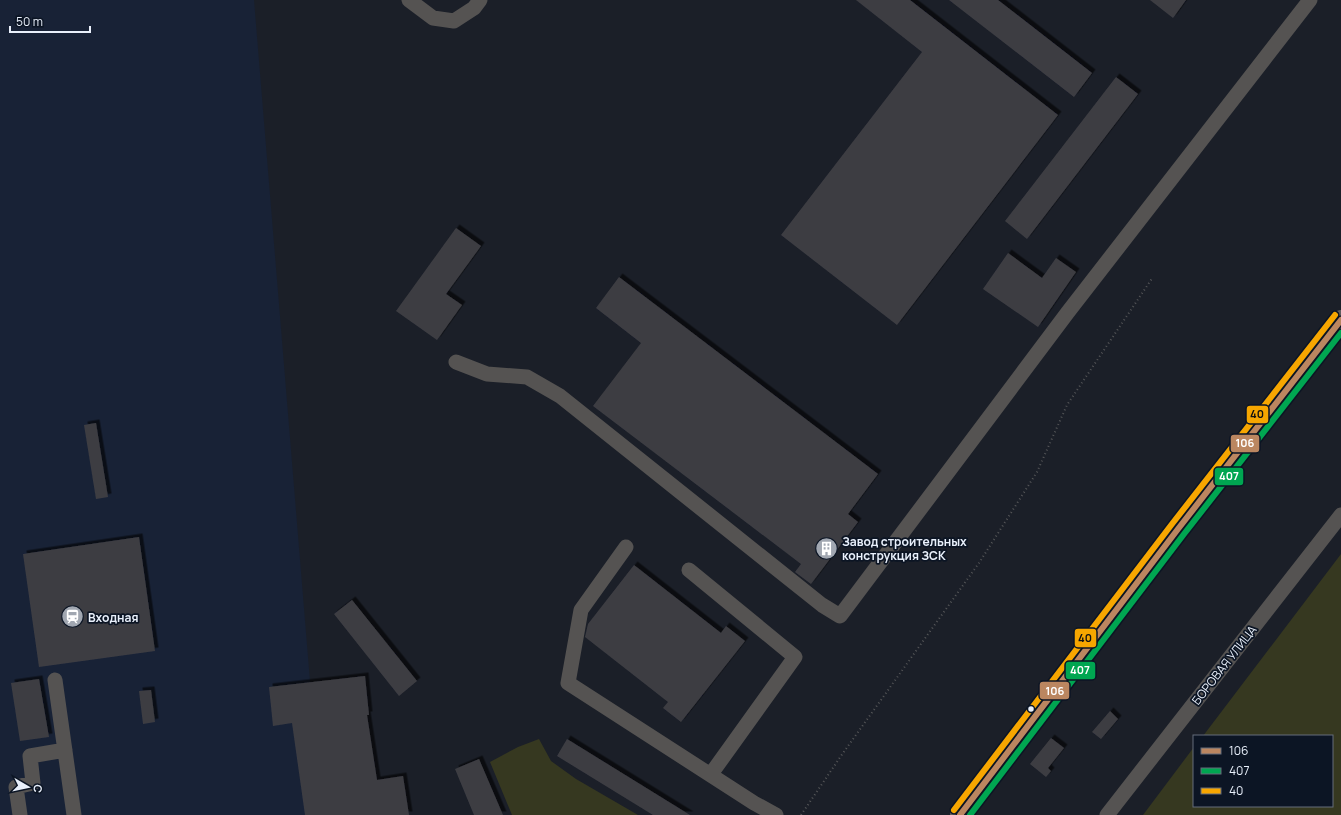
<svg xmlns="http://www.w3.org/2000/svg" width="1341" height="815" viewBox="0 0 1341 815" font-family="Manrope,sans-serif">
  <defs>
    <filter id="shadow"><feDropShadow dx="3.5" dy="-3.5" stdDeviation="0" flood-color="#0009"/></filter>
  </defs>
  <rect width="100%" height="100%" fill="#1b1f28"/>
  <!-- built -->
  <path fill="#182236" d="M0,0H254L321,815H0Z"/>
  <!-- green -->
  <path fill="#363820" d="M1341,554V815H1143L1194,747V806H1332V736H1203Z
    M539,739L551,761L576,779L638,815H512L490,762L518,747Z"/>
  <!-- building -->
  <path fill="#3d3d43" filter="url(#shadow)" d="M856,0H910L1058,115L897,325L781,235L922,52Z
    M949,0H998L1092,73L1074,97Z
    M1150,0H1186L1173,18Z
    M1116,77L1138,94L1027,239L1005,221Z
    M456,228L481,246L446,294L462,305L437,340L396,311Z
    M1008,253L1042,278L1056,258L1076,272L1038,327L983,289Z
    M619,277L878,474L848,514L858,522L811,584L795,572L801,564L593,406L641,343L596,308Z
    M96,423L108,497L96,499L84,425Z
    M139,537L155,651L39,667L23,554Z
    M634,565L721,633L726,626L745,641L681,722L663,708L668,702L585,637L588,624Z
    M352,600L417,681L399,696L334,614Z
    M365,676L369,715H367L377,780L403,776L409,815H305L292,723L273,726L269,687Z
    M39,679L49,737L20,741L11,683Z
    M151,690L155,722L143,724L139,691Z
    M1110,711L1118,719L1101,739L1092,732Z
    M1051,738L1064,748L1048,768L1051,771L1046,777L1030,764Z
    M567,739L690,815H653L557,756Z
    M479,759L503,815H474L455,769Z"/>
  <g fill="none" stroke-linecap="round" stroke-linejoin="round">
    <!-- path -->
    <path stroke="#555658" stroke-width="2" stroke-dasharray="1 3" stroke-linecap="butt" d="M801,815L843,753L979,563L1037,472L1067,405L1153,277"/>
    <!-- minor -->
    <path stroke="#555352" stroke-width="15" d="M409,0L433,18L454,21L474,8L480,0
      M456,362L487,374L527,377L560,396L822,605L840,616L1068,312L1310,0
      M626,547L581,610L568,683L754,803L776,815
      M689,570L795,657L711,774
      M55,680L74,815
      M20,815L16,787L33,783L30,756L65,750
      M1107,815L1341,515"/>
    <!-- major -->
    <path stroke="#5f5d5e" stroke-width="20" d="M960,815L1178,529L1341,320"/>
    <defs>
      <path id="bus-1" d="M960,815L1178,529L1341,320"/>
      <path id="bus-2" d="M970,815L1184,534L1341,333"/>
      <path id="bus-3" d="M954,810L1172,524L1335,315"/>
    </defs>
    <!-- bus-1 casing -->
    <use href="#bus-1" stroke="#0c1524" stroke-width="9"/>
    <!-- bus-2 casing -->
    <use href="#bus-2" stroke="#0c1524" stroke-width="9"/>
    <!-- bus-3 casing -->
    <use href="#bus-3" stroke="#0c1524" stroke-width="9"/>
    <!-- bus-1 -->
    <use href="#bus-1" stroke="#bb8660" stroke-width="6"/>
    <!-- bus-2 -->
    <use href="#bus-2" stroke="#00a651" stroke-width="6"/>
    <!-- bus-3 -->
    <use href="#bus-3" stroke="#f7a600" stroke-width="6"/>
  </g>
  <!-- icons -->
  <defs>
    <symbol id="building-disc" viewBox="-11 -11 22 22"><circle r="9.5" fill="#a1a7b1" stroke="#0c1524"/><path d="M-4-6H4V6H1V3H-1V6H-4ZM-2.5-4.3h1.7v1.8h-1.7ZM.8-4.3h1.7v1.8H.8ZM-2.5-1h1.7V.8h-1.7ZM.8-1h1.7V.8H.8Z" fill="#fff"/></symbol>
    <symbol id="station-disc" viewBox="-11 -11 22 22"><circle r="9.5" fill="#a1a7b1" stroke="#0c1524"/><path d="M-3-6H3Q5-6 5-4V2Q5 4 3 4L4.5 6H3L1.5 4h-3L-3 6H-4.5L-3 4Q-5 4-5 2V-4Q-5-6-3-6ZM-3.5-4v3h7v-3ZM-3.5 1v1.5H-2V1ZM2 1v1.5H3.5V1Z" fill="#fff"/></symbol>
  </defs>
  <g fill-rule="evenodd">
    <use href="#building-disc" x="814" y="536" width="25" height="25"/>
    <use href="#station-disc" x="60" y="604" width="25" height="25"/>
  </g>
  <!-- markers -->
  <circle fill="#e9f0fb" stroke="#0c1524" stroke-width="1.5" cx="1031" cy="709" r="3.5"/>
  <g text-anchor="middle" dominant-baseline="central" stroke-width="3.5" stroke-linejoin="round" paint-order="stroke">
    <!-- poi labels -->
    <g font-size="12" font-weight="bold" fill="#e9f0fb" stroke="#0c1524" text-anchor="start">
      <text x="842" y="541">Завод строительных<tspan x="842" dy="14">конструкция ЗСК</tspan></text>
      <text x="88" y="617">Входная</text>
    </g>
    <!-- street labels -->
    <g font-size="12" fill="#e9f0fb" stroke="#0c1524">
      <text transform="translate(1224 665) rotate(-52)">БОРОВАЯ УЛИЦА</text>
    </g>
  </g>
  <g stroke="#0c1524" stroke-width="1.5">
    <rect x="1246" y="405" width="23" height="19" rx="4" fill="#f7a600"/>
    <rect x="1230" y="434" width="30" height="19" rx="4" fill="#bb8660"/>
    <rect x="1214" y="467" width="30" height="19" rx="4" fill="#00a651"/>
    <rect x="1074" y="628" width="23" height="20" rx="4" fill="#f7a600"/>
    <rect x="1065" y="661" width="31" height="19" rx="4" fill="#00a651"/>
    <rect x="1039" y="681" width="31" height="19" rx="4" fill="#bb8660"/>
  </g>
  <g font-size="11" text-anchor="middle" font-weight="bold" fill="#fff">
    <text x="1245" y="447">106</text>
    <text x="1229" y="480">407</text>
    <text x="1080" y="674">407</text>
    <text x="1055" y="695">106</text>
  </g>
  <g font-size="11" text-anchor="middle" font-weight="bold" fill="#111">
    <text x="1257" y="418">40</text>
    <text x="1085" y="642">40</text>
  </g>
  <!-- legend -->
  <rect x="1193" y="735" width="140" height="72" fill="#0c1524" stroke="#646d7a"/>
  <rect x="1201" y="748" width="20" height="6" fill="#bb8660" stroke="#646d7a"/>
  <text x="1229" y="755" font-size="12" fill="#e9f0fb">106</text>
  <rect x="1201" y="768" width="20" height="6" fill="#00a651" stroke="#646d7a"/>
  <text x="1229" y="775" font-size="12" fill="#e9f0fb">407</text>
  <rect x="1201" y="788" width="20" height="6" fill="#f7a600" stroke="#646d7a"/>
  <text x="1229" y="795" font-size="12" fill="#e9f0fb">40</text>
  <!-- north arrow -->
  <g transform="translate(28 787) rotate(99)" stroke="#0c1524" stroke-width="3" paint-order="stroke">
  <path d="M0-3L7 15L0 10L-7 15Z" fill="#e9f0fb"/>
  <text y="-6" font-size="11" font-weight="bold" text-anchor="middle" fill="#e9f0fb">С</text>
  </g>
  <!-- scale -->
  <path d="M10 26v6h80v-6" fill="none" stroke="#e9f0fb" stroke-width="2"/>
  <text x="16" y="26" font-size="12" fill="#e9f0fb" stroke="#0c1524" stroke-width="3" paint-order="stroke">50 m</text>
</svg>
